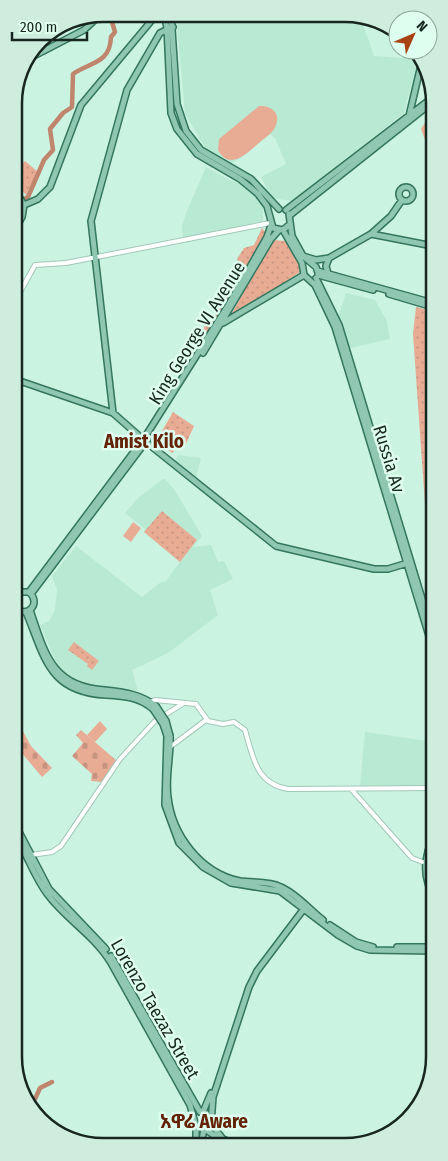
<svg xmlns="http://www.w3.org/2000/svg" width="448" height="1161" viewBox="0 0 448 1161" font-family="'Fira Sans Condensed','Noto Sans Ethiopic',sans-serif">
  <defs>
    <pattern id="cemetery-stones" width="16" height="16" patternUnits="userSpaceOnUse" patternTransform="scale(1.25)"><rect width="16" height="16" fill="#e8ac95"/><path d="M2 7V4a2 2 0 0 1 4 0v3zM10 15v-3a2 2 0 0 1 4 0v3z" fill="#c69480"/></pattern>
    <pattern id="park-dots" width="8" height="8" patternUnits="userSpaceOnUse" patternTransform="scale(1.25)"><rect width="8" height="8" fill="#e8ac95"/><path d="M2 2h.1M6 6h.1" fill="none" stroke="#c69480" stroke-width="1.8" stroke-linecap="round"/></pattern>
  </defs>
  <rect width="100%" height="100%" fill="#cbf3e1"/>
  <!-- built -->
  <path fill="#b8e9d3" d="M176,14L360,16L374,56L418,59L404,113L292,201L272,198L261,177L286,164L275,138L270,134L242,157L230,164L208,152L185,114Z
    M206,167L230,180L243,185L255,195L263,206V221L183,239L182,226L186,213Z
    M346,293L375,300L387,321L390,339L350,348L338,317Z
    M178,455L201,458L196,478L175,461Z
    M163,479H165L174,489L202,536L193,547L211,545L218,562L224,561L233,579L210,590L218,615L168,653L132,670L138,691L89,685L68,675L61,669L56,662L40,625L49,621L55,610L57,590L52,576L76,546L142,597L161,582H165L180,562L144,532L145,529L125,513L138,498Z
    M365,732L428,741L429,787H360Z"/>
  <!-- cemetery -->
  <path fill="url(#cemetery-stones)" d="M19,724L31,746L52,768L42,777L15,745V728Z
    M81,730L117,761L102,782L91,781L92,774L72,756L83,743L76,735Z"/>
  <!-- park -->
  <path fill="url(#park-dots)" d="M25,161L38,172L26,195L14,180V172Z
    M262,228L267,234L245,273L240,269L237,259L244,248L254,245Z
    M272,240L286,241L303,270L235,316L232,313Z
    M238,273L242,276L218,318L215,316Z
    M416,307L433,311V619L413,334Z
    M210,318L216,322L190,361L185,358Z
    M173,412L194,426L185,446L179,445L172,453L158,442L159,436Z
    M162,511L197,540L180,562L144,532Z
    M74,642L99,661L92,670L87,666L88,664L68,650Z"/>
  <!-- pitch -->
  <path fill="#e8ac95" d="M259,106C270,105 281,112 276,125C274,132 266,137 260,142C248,152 230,172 218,150L219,139Z
    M433,116V146L425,140L421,129L426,121Z
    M133,522L141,528L131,542L123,536Z
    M100,721L107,729L95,742L87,735Z"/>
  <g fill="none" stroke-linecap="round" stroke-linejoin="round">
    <!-- river -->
    <path stroke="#c0856d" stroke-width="4.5" d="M14,204L28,197L44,160L53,150L50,129L63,113L72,107L73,74C90,62 110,64 111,37L115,32L112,22L119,14
      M28,1100L35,1099L40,1088L52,1082"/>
    <defs>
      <path id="minor" d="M14,303L35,265L66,263L270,223
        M150,702L155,700L196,704L208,721L223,724L234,722L245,730C253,757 256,784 288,789L434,788
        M170,747L206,720
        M351,789L412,858L428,864
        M31,855L52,852L61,846L120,759L155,721L184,703"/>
      <path id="major" d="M164,14L167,28L171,113L177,129L197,154L240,179L258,194L267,206L273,228L283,230L289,225
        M171,14L177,104L186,131L201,150L251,179L279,209
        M26,60L84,30L100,15
        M409,116L421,65
        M399 194a7 7 0 1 1 14 0a7 7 0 1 1-14 0Z
        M14,188L24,205L22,217L14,231
        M24,205L38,199L50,187L81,105L157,14
        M286,210L432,98
        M289,214L292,236L303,256L316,267L318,273
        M290,215L425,108
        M283,230L302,263L304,275L315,285L335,327L433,649
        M371,234L433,246
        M303,256L316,260L329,258L371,234L391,216L402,200
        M318,271L433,303
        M328,274L326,266L329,258
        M318,275L373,290
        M316,278L339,325L433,635
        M389,294L433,307
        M223,323L304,275
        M203,353L271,239L279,230
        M14,379L113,413L146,442L276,546L374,569H388L411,562
        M113,413L91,221L127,90L160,33L173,27
        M15,579L19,592
        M29,592L145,437L229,304L267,237L271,225
        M31,594L147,440
        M15,596L19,592H29C42,603 27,620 15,607
        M30,610C45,654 52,687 105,690C124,692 140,694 156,706
        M26,612C45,657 48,692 106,695C124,696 139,697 153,709
        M167,736L165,805L179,843L203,867L231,883L280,891L338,935L357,946L370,950L434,951
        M170,736C171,756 165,777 168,797C172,835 201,873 240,881C254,883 269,881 281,887C297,894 310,910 323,920
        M15,824L49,889L106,949
        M434,834C425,855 421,876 434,896
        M16,837C28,856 34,877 48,895C67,920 95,936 111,963L190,1105L196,1126V1145
        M434,850L430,866L434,884
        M330,925L356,942L373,947
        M397,947H434
        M111,956L200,1112
        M203,1112L211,1093
        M211,1124L223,1139L236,1145
        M196,1126L204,1129L211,1124L213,1097L249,987L257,971L306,906
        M205,1129L219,1139
        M201,1145L204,1129"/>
    </defs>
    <!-- minor casing -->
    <use href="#minor" stroke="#a1c8b7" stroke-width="6"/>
    <!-- major casing -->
    <use href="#major" stroke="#34765e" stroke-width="8"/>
    <!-- minor -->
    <use href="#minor" stroke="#fff" stroke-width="4"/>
    <!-- major -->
    <use href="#major" stroke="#8fc7b2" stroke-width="5"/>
    <defs>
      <path id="major-bridge" d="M156,706L166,721L170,736
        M153,709L163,724L167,736"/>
    </defs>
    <!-- major-bridge casing -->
    <use href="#major-bridge" stroke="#34765e" stroke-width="8" stroke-linecap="butt"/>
    <!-- major-bridge -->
    <use href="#major-bridge" stroke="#8fc7b2" stroke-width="5"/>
  </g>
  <g text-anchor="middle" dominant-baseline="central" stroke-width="5" stroke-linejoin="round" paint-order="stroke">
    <!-- street labels -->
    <g font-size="18" fill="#172620" stroke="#defeef">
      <text transform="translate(197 333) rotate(-58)">King George VI Avenue</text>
      <text transform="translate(389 459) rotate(73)">Russia Av</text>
      <text transform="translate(155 1009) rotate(60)">Lorenzo Taezaz Street</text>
    </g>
    <!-- neighbourhood labels -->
    <g font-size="19" font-weight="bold" fill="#622203" stroke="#defeef">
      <text x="144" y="441">Amist Kilo</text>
      <text x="204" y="1121">አዋሬ Aware</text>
    </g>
  </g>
  <!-- crop -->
  <path d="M0 0H448V1161H0ZM103 22H345A81 81 0 0 1 426 103V1057A81 81 0 0 1 345 1138H103A81 81 0 0 1 22 1057V103A81 81 0 0 1 103 22Z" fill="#ceedde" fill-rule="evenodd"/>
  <path fill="none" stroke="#172620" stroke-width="2.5" d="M103 22H345A81 81 0 0 1 426 103V1057A81 81 0 0 1 345 1138H103A81 81 0 0 1 22 1057V103A81 81 0 0 1 103 22Z"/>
  <!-- north arrow -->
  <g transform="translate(413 35) rotate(45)"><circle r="24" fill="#defeef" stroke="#8ea89c"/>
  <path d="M0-4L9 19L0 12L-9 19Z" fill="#a74311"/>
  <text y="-8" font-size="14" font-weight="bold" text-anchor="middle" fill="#172620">N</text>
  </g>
  <!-- scale -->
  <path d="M12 32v8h75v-8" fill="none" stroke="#172620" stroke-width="2.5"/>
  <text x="20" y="32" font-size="15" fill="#172620" stroke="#defeef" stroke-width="4" paint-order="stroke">200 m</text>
</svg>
